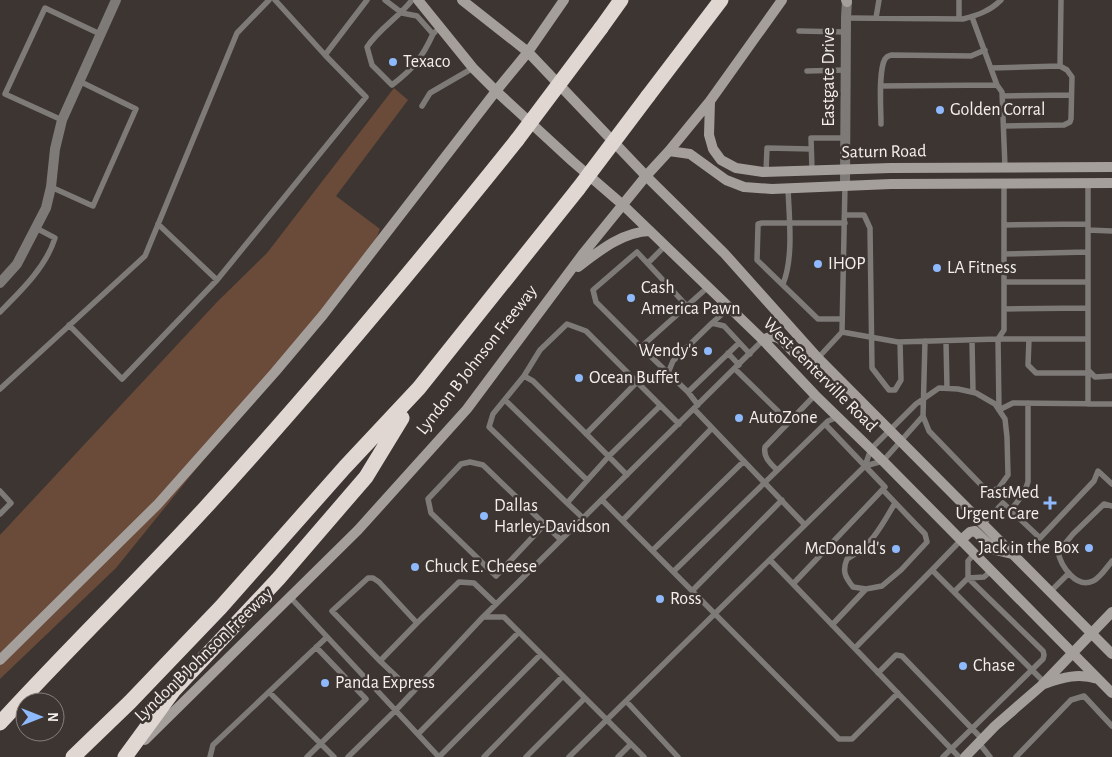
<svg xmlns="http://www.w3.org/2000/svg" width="1112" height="757" viewBox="0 0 1112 757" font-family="'Alegreya Sans',sans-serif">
  <rect width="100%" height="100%" fill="#3c3531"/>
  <!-- green -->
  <path fill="#6a4a39" d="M394,88L408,100L336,196L380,229L370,254L116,568L0,679V535L217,302L267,253Z"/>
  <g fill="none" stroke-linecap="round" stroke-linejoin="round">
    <!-- lane -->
    <path stroke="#7e7a78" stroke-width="5.5" d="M385,0L402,13L417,16L433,34L435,32
      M412,0C399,17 379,29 367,47L372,65L392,85C413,69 422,58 433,34
      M959,0V19
      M972,17L997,85L1002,92L1005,167
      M846,18L963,19C978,15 990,11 1001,0
      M876,18L879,0
      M799,31L846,32
      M325,55L367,0
      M991,68L1060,66
      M807,71L845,70
      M881,86L997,85
      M1002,96L1071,95
      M422,106L430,93L473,68
      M62,120L5,94L45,8L100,34
      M881,124C881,110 878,71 885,59C887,56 888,56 891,55L971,56L985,50
      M1004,126L1064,125L1070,122L1071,119L1072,77L1067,70L1060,66L1061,0
      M812,170L811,138H845
      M766,172L767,148L811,149
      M1088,184V370L1095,377L1112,376
      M51,187L93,206L136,109L79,81
      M845,215H864L870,228L872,368L889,390H895L901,380L900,342
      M158,224L217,280
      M1004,225L1088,224
      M1088,230L1112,231
      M1004,254L1088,252
      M648,263L665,246
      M1004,282H1088
      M783,284C794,257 789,217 788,188
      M687,306L637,252L593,290L596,302L641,347L708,287
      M1004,309L1088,308
      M0,312C21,291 46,267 55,238L36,228
      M842,319H818L757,260L758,226V224L762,223H845
      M712,323L729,308
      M69,325L122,379L217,280L366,97L325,55L275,0
      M842,332L845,185
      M1029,339L1028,365L1036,373H1088
      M1088,339H998L999,410L1013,403L1112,404
      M972,340L973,392
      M946,341L947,388
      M739,343L688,392L668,373L673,361L712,323L724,326L750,354
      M641,347L668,373
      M728,353L739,365
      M818,358L842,332L898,342L998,339L1004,330V184
      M735,369L789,422
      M524,376L540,350L567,324L586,331L679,424
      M0,389L145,256L237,33L269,0
      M688,392L698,405
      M505,400L587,480
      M1088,404V370
      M694,409L805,525
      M586,434L637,382
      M865,466L883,461L923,416L925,341
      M777,470C770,463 763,457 765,447L815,395
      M627,475C596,443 564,412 533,381L524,376L493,414L489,427L567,503L609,456L660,406
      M0,491L11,503L0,514
      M602,500L839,739H852L898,693
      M567,503L583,518
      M1112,506L1104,504L1073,534L1058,552C1061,566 1076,589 1093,581C1100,578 1107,567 1112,561
      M1011,510L1024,493L1028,482V403
      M623,520L712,428
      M983,524L1003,503L1040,538L1094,481L1098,471L1112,484
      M544,525L496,576L431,513L428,499L461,464L470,462L483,465L561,540
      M961,540L932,570L1044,682
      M653,550L744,461
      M770,560L959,757
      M674,571L828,421L838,417
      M793,584L885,487L825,424
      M866,589L853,587C845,577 842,571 847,559C872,545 881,527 895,503
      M693,590L782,500
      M954,592L968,578L984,577L991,571
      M1050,592L1069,573
      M290,597L439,757
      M483,617L763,340
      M417,623L380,661L332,611L368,578H373L379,582L417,623L459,582L474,583L496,604
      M832,625L866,589L882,586L901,570L927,542L925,534L883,490
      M855,648L932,570
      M380,661L398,678
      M878,673L896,655L902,656L982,739
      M269,692L334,757
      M626,701L678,757
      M418,734L519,632
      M979,743L990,757
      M210,757L213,745L327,637
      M307,757L366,699L316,647
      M348,757L396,710L483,617H504L644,757
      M439,757L541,654
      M484,757L563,676
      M526,757L585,698
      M569,757L865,466L871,449L916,404L939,388L958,389L976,393L995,404L1005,419L1007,437L1008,475L998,489L987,491L929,431L923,416
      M618,757L631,744
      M943,757L1043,659L1044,655L1043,651L968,578V561L974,554
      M1016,757L1071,700L1084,696L1112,726"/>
    <!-- street -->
    <path stroke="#7e7a78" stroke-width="10" d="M845,185L846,18L847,0
      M0,283L17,264L46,208L51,187L55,149L62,120L116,0"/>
    <!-- secondary -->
    <path stroke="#a59f9c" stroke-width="10" d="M418,0L473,68L496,91L572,161L623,205L763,340L815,395L883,461L1112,693
      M462,0L528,52L646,176L724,253L818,358L1112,654
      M846,0L847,2
      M710,101L709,135L713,149L721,160L736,168L763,172L891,168L1112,167
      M669,151L690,154L726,180L744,187L772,189L891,184L1112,183
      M578,267C599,251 622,232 650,231
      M763,340C782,328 788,353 801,357C806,359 813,358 818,358
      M961,540L970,532L975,531L995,550L1012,554
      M0,660L158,504L275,372L323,315L496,91L528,52L564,0
      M1044,684C1063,677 1079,673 1098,679
      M145,740L358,530L467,409L582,255L646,176L669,151L710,101L782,0
      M965,757L995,726L1041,686L1112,612"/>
    <!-- highway -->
    <path stroke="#e0d7d2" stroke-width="15" d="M601,28L621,0
      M648,96L721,0
      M0,723C67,650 138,581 205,508C314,389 416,266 517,140
      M73,757L130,702L221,607L345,467L419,388L578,189
      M125,757L174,690L279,578L366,477L402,418"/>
    <!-- highway-bridge -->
    <path stroke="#e0d7d2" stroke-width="15" d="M517,140L601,28
      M578,189L648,96"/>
  </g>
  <!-- markers -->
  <g fill="#8eb9fd" stroke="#3c3531" stroke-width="2">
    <circle cx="393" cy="62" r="5"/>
    <circle cx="940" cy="110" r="5"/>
    <circle cx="818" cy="264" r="5"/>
    <circle cx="937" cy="268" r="5"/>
    <circle cx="631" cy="298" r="5"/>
    <circle cx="708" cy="351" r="5"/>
    <circle cx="579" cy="378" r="5"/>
    <circle cx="739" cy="418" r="5"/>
    <path d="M1047.5 495.5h5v5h5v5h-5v5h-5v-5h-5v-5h5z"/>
    <circle cx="484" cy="516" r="5"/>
    <circle cx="1089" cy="548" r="5"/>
    <circle cx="896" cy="549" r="5"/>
    <circle cx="415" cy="567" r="5"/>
    <circle cx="660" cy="599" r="5"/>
    <circle cx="963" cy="666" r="5"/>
    <circle cx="325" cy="683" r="5"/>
  </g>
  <g text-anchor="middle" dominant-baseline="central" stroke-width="5" stroke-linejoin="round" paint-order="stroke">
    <!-- poi labels -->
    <g font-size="18" fill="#f4efed" stroke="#3c3531" text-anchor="start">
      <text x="403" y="62">Texaco</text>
      <text x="950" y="110">Golden Corral</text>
      <text x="828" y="264">IHOP</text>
      <text x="947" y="268">LA Fitness</text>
      <text x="641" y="288">Cash<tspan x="641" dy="21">America Pawn</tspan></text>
      <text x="698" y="351" text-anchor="end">Wendy's</text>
      <text x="589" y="378">Ocean Buffet</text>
      <text x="749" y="418">AutoZone</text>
      <text x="1039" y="493" text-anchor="end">FastMed<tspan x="1039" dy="21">Urgent Care</tspan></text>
      <text x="494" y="506">Dallas<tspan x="494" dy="21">Harley-Davidson</tspan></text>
      <text x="1079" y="548" text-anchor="end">Jack in the Box</text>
      <text x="886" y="549" text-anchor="end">McDonald's</text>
      <text x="425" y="567">Chuck E. Cheese</text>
      <text x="670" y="599">Ross</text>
      <text x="973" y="666">Chase</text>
      <text x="335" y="683">Panda Express</text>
    </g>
    <!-- street labels -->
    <g font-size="18" fill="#f4efed" stroke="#3c3531">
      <text transform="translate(829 77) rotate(-90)">Eastgate Drive</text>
      <text transform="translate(884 152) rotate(-1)">Saturn Road</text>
      <text transform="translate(477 360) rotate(-52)">Lyndon B Johnson Freeway</text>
      <text transform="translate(820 375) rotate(45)">West Centerville Road</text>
      <text transform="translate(204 655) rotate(-44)">Lyndon B Johnson Freeway</text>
    </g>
  </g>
  <!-- north arrow -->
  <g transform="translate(40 717) rotate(90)"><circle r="24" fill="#3c3531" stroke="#867f7c"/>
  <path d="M0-4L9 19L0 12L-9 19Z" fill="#8eb9fd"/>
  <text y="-8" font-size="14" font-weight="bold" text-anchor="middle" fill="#f4efed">N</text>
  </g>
</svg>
